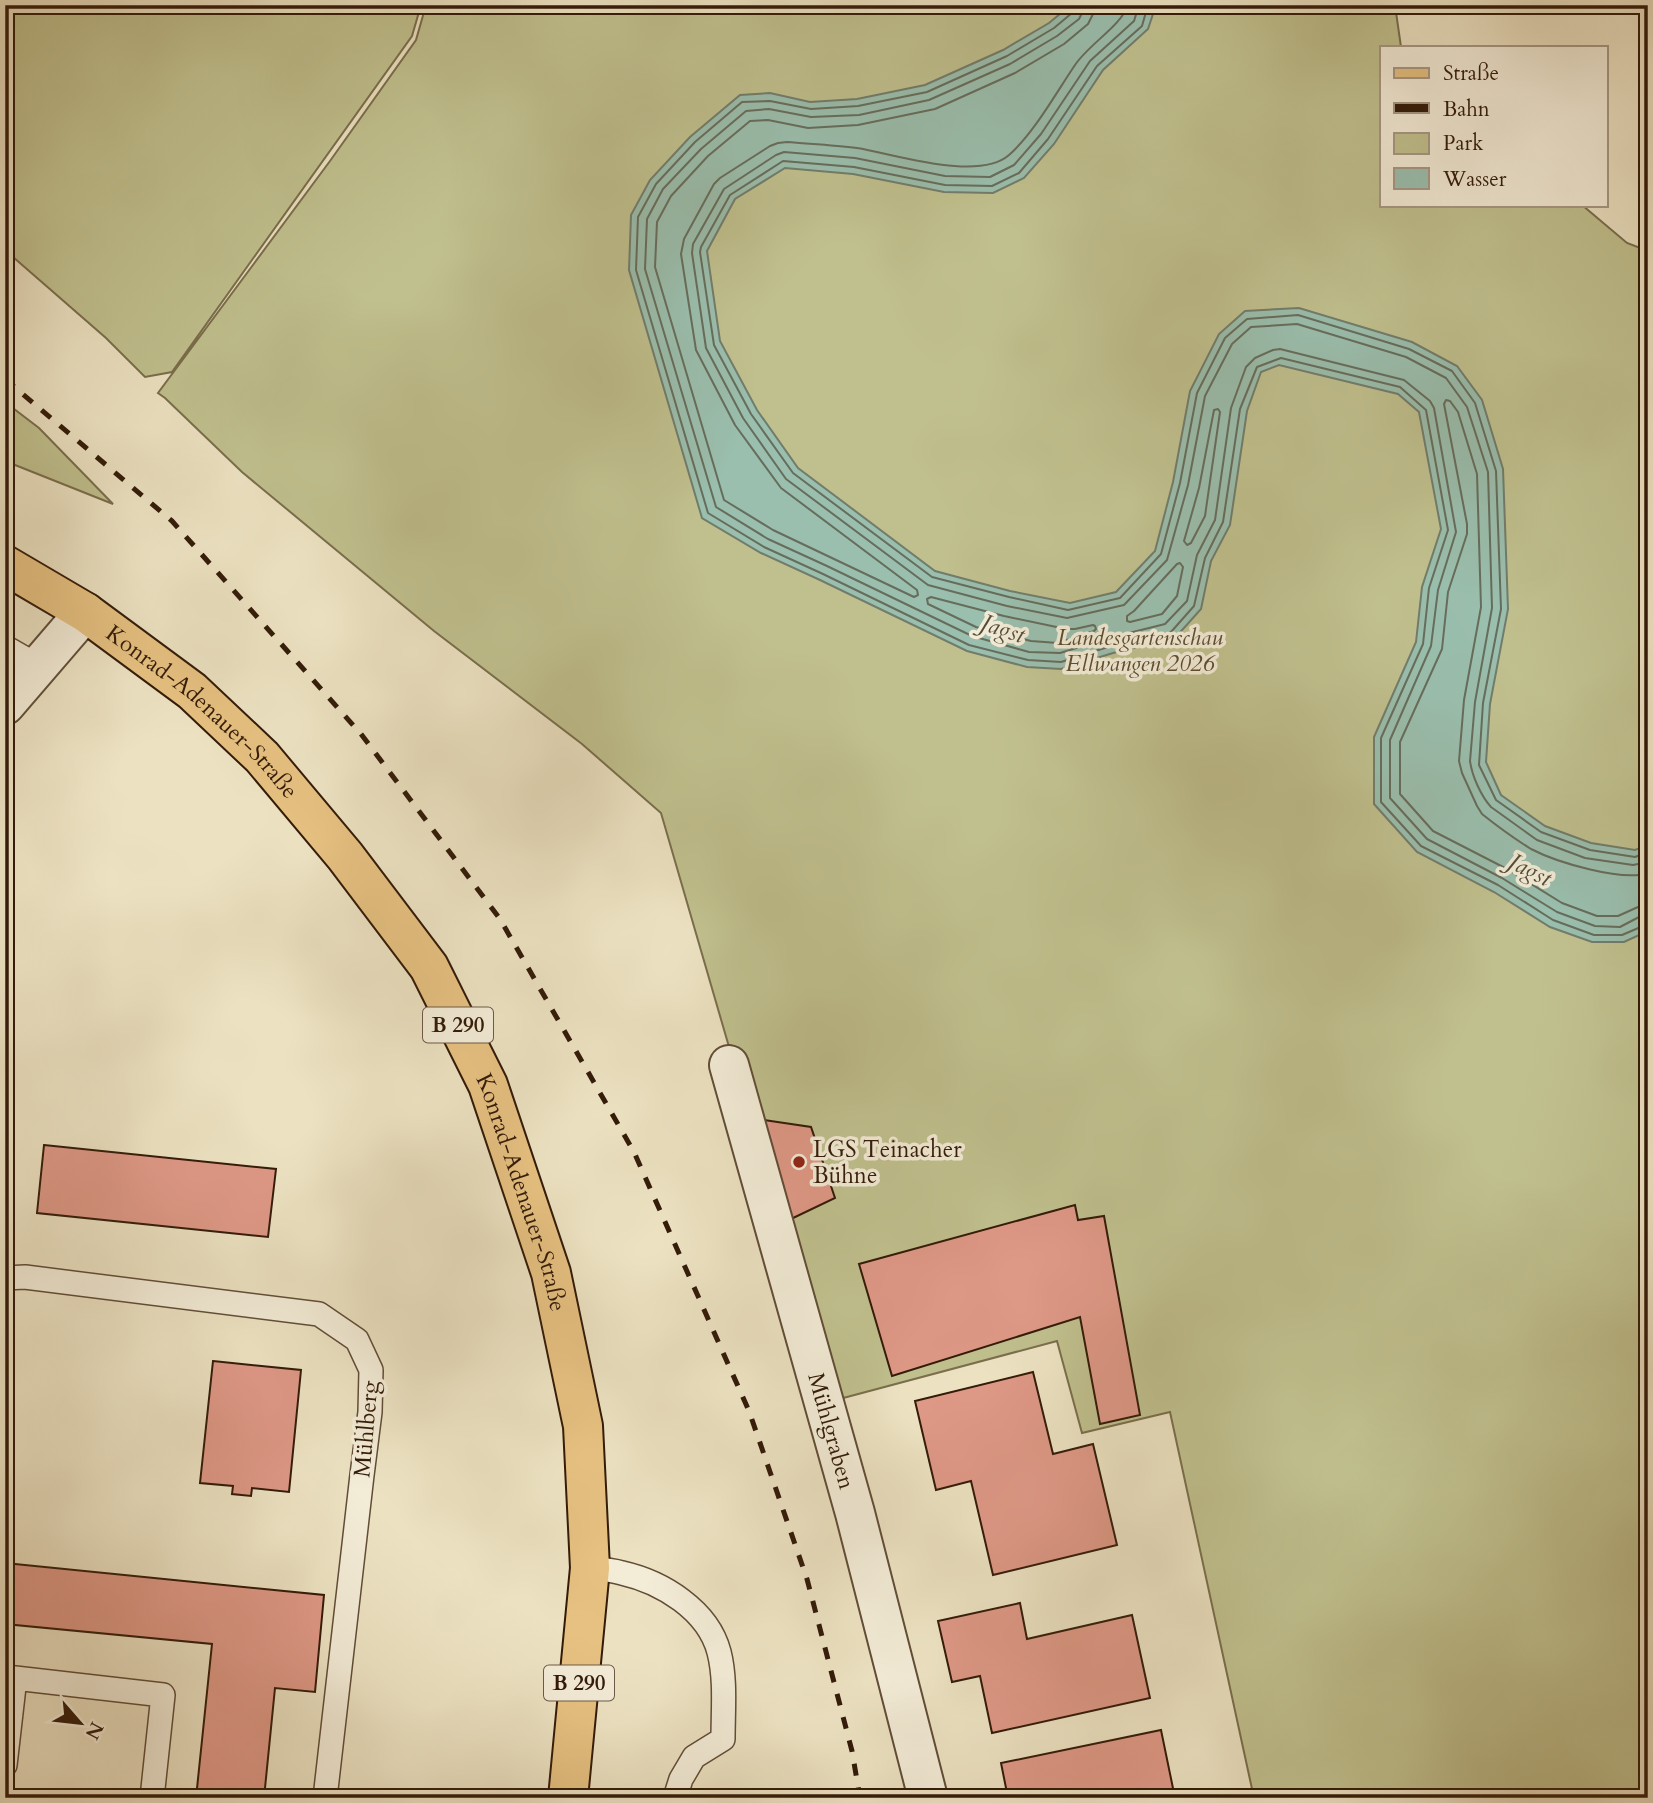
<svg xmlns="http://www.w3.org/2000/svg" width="1653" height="1803" viewBox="0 0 1653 1803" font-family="Cardo,serif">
<rect width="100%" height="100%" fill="#ece2c2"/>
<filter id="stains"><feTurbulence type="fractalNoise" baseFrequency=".00286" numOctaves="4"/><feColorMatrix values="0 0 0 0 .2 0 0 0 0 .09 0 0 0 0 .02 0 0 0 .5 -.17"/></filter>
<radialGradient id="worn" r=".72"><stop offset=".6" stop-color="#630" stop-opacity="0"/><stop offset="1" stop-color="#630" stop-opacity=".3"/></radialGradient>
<path fill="#c0c08e" stroke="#7a6e4c" stroke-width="2" d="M5 5H421L412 36 172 372 145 377 106 338 5 250Z
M426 5H1395L1401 47H1382V205H1582L1627 243 1648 251V1798H1254L1170 1412 1082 1433 1057 1341 832 1401 661 813 582 744 434 631 242 472 165 398 158 393 330 161 416 40Z
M5 402 39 428 113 504 5 461Z"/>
<path fill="#9abfae" stroke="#717d6c" stroke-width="2" d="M1071 5H1156L1148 29 1103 70 1054 144 1024 178 993 193 944 192 853 174 785 168 735 199 707 251 720 341 757 410 798 468 935 571 1010 591 1070 603 1116 592 1155 551 1173 482 1190 391 1219 334 1245 311 1299 308 1412 342 1457 366 1482 400 1503 469 1508 609 1490 704 1486 762 1501 795 1545 826 1591 843 1635 850 1648 845V931L1624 942H1592L1550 927 1494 892 1417 852 1374 804V737L1416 642 1422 587 1441 529 1419 412 1398 394 1279 365 1261 372 1247 411 1230 525 1211 561 1201 609 1175 638 1113 653 1061 669 1027 667 967 651 820 580 761 553 702 518 629 270 631 215 650 180 690 137 740 95 770 93 810 102 857 99 925 85 1003 50 1049 23Z"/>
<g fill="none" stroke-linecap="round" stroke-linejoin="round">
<path stroke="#666d5c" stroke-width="2" d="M1074 5 1072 13 1054 28 1007 56 927 92 858 106 811 109 770 101 742 102 695 142 656 184 638 217 636 270 708 513 764 547 823 574 969 645 1028 660 1061 662 1111 646 1171 632 1194 606 1205 558 1223 522 1240 409 1257 367 1281 358 1400 387 1426 410 1448 530 1429 588 1423 644 1381 738V802L1421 846 1498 885 1553 920 1594 935H1622L1643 926 1648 925
M1083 5 1082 13 1079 19 1057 36 1010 64 929 100 859 115 811 117 769 109 746 111 701 149 663 189 647 219 645 269 716 507 768 539 827 566 972 636 1029 652 1060 653 1109 638 1165 624 1187 601 1197 555 1215 520 1231 408 1246 367 1255 358 1273 350 1280 349 1404 380 1430 401 1434 408 1456 532 1438 590 1431 646 1390 740V798L1427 839 1502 878 1557 912 1595 926 1620 927 1639 917 1648 916
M1094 5 1093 14 1088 24 1064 44 1015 73 935 109 858 125 808 128 768 120 750 121 708 156 671 196 657 222 655 267 724 500 773 530 914 597 918 595 917 590 781 488 735 425 696 350 681 254 684 239 714 184 720 178 770 146 778 143 787 142C811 144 834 145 857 148 895 154 978 182 1009 155 1034 133 1056 93 1075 65 1089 44 1121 26 1128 5
M1139 5 1134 21 1090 61 1041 134 1014 165 990 177 945 176 855 158 784 152 776 155 724 189 693 244 692 253 706 348 743 418 786 479 928 585 1007 606 1067 618 1124 605 1167 560 1188 485 1205 396 1232 344 1251 327 1297 324 1406 357 1446 378 1467 407 1488 472 1492 608 1475 702 1470 761C1472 776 1481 796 1491 807L1537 840 1585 858 1633 865 1648 862
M1148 5 1142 26 1097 66 1048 139 1019 173 992 186 945 185 854 167 783 161 730 195 701 247 700 252 714 345 751 414 793 473 932 577 1009 597 1068 610 1120 598 1161 554 1180 483 1197 393 1225 338 1247 319 1298 315 1409 349 1452 371 1475 403 1496 471 1501 609 1483 703 1479 765 1496 800 1541 832 1590 850 1635 857 1648 852
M1214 410 1218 409 1220 412 1205 516 1191 543 1187 545 1184 541 1199 488Z
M1180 563 1183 567 1177 596 1162 614 1130 622 1127 621V616L1134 611 1177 564Z
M931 597 1004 616 1066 629H1075L1093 625 1095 626 1096 629 1094 631 1058 643 1031 641 976 627 928 604 927 599Z
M1648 873C1622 882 1556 862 1531 849 1515 839 1497 826 1482 814L1477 806 1462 773 1459 761 1464 700 1481 607 1477 474 1458 412 1450 401 1446 400 1444 404 1467 524V534L1448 592 1442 649 1400 742V794L1433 831 1507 869 1562 903 1597 916H1618L1638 907 1648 906"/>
</g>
<path fill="#de9886" stroke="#331b09" stroke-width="2" d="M764 1120 811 1127 835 1198 791 1219Z
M44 1145 276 1169 268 1237 37 1213Z
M1075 1205 1078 1220 1104 1216 1140 1415 1100 1424 1080 1317 892 1376 859 1264Z
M213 1361 301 1370 289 1492 252 1488 251 1496 232 1494 233 1486 200 1483Z
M1033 1372 1053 1454 1093 1444 1117 1545 993 1575 971 1481 936 1490 915 1401Z
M5 1563 324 1595 315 1692 275 1688 264 1798H196L212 1644 5 1624Z
M1020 1603 1027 1639 1132 1615 1150 1698 992 1733 980 1676 952 1682 938 1621Z
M1161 1730 1175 1798H1008L1001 1763Z"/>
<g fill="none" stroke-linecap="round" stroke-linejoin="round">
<g stroke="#614d37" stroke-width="26">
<path id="lane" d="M5 647 38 666
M5 1278 25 1277 319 1314 357 1340 371 1370 370 1412 362 1475 325 1798
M590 1568C601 1569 612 1570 622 1573 662 1582 708 1610 719 1652 726 1679 723 1710 723 1739L694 1757 681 1779 675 1798
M5 1677 15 1678 5 1765
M15 1678 163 1695 152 1798"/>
</g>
<g stroke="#614d37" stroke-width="42">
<g id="street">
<path d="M5 705 85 612"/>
<path id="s1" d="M729 1065 855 1513 928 1798"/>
</g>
</g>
<g stroke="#331b09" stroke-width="42">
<g id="primary">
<path id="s2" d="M5 565 85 612 192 691 262 757 345 856 429 967 488 1085 551 1273 583 1426 590 1568 568 1798"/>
</g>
</g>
<use href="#lane" stroke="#f3ecd7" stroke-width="23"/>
<use href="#street" stroke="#f3ecd7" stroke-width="38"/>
<use href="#primary" stroke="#e6c181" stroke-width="38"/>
<path stroke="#331b09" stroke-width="5" stroke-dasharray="12 12" stroke-linecap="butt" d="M5 379 172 521 361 734 500 919 634 1152 749 1411 807 1579 852 1751 860 1798"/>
</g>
<circle fill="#8f2418" stroke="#f3ecd7" stroke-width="2.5" cx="799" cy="1162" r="7"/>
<g text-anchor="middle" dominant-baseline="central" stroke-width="7" stroke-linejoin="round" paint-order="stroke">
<g fill="#f3ecd7" stroke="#6d5a47" stroke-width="2">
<rect x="423" y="1007.5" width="70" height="35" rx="5"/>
<rect x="544" y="1665.5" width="70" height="35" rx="5"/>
</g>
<g font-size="21" font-weight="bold" fill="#331b09">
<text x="458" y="1025">B 290</text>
<text x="579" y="1683">B 290</text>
</g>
<g font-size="23" font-style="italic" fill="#5d4d31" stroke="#f3ecd7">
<text x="1140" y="637">Landesgartenschau<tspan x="1140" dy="26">Ellwangen 2026</tspan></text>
</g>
<g font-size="23" fill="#331b09" stroke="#f3ecd7">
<text stroke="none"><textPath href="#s2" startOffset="247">Konrad-Adenauer-Straße</textPath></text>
<text stroke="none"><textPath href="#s2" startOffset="835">Konrad-Adenauer-Straße</textPath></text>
<text transform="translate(366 1429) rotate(-85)">Mühlberg</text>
<text stroke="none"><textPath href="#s1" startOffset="380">Mühlgraben</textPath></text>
</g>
<g font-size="23" fill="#331b09" stroke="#f3ecd7" text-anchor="start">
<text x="813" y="1149">LGS Teinacher<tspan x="813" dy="26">Bühne</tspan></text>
</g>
<g font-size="24" font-style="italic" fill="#524c3b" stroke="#f3ecd7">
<text transform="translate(1003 629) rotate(19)">Jagst</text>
<text transform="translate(1530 870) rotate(27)">Jagst</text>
</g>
</g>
<rect width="1653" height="1803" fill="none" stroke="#ece2c2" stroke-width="28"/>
<rect x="7" y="7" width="1639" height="1789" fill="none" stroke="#331b09" stroke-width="3.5"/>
<rect x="14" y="14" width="1625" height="1775" fill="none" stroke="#331b09" stroke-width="2"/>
<rect x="1380" y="46" width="228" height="161" fill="#f3ecd7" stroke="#a69885" stroke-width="2"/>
<rect x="1394" y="68" width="35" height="10" fill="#e6c181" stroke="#a69885" stroke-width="2"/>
<text x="1443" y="80" font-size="21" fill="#331b09">Straße</text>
<rect x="1394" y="103" width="35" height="10" fill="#331b09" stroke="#a69885" stroke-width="2"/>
<text x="1443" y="116" font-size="21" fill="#331b09">Bahn</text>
<rect x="1394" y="133" width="35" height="21" fill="#c0c08e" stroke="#a69885" stroke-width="2"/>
<text x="1443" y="150" font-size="21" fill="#331b09">Park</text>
<rect x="1394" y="168" width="35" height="21" fill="#9abfae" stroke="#a69885" stroke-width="2"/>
<text x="1443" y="186" font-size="21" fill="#331b09">Wasser</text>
<g transform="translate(80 1723) rotate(118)" stroke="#f3ecd7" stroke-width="5" paint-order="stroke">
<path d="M0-5L12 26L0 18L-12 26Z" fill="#331b09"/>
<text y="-10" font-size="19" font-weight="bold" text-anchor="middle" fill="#331b09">N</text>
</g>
<rect width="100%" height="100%" filter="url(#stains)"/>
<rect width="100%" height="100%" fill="url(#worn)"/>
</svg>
